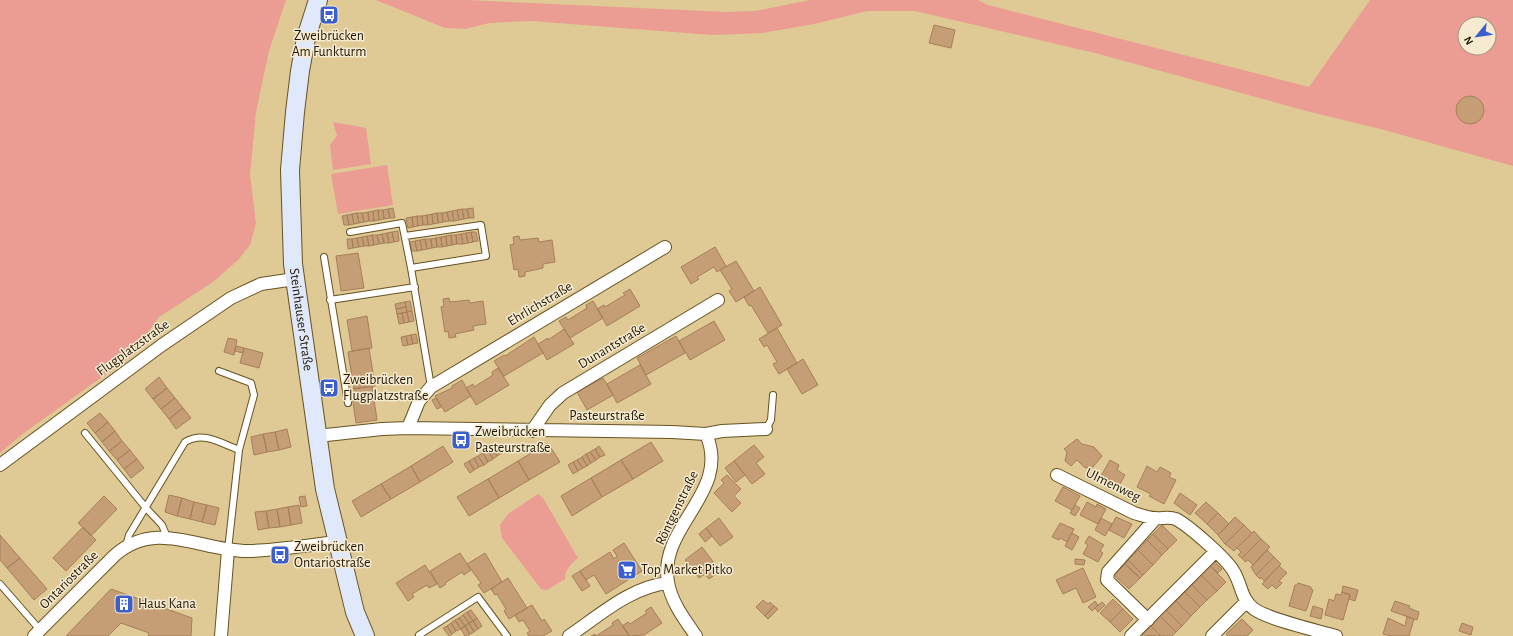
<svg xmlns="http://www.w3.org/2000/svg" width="1513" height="636" viewBox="0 0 1513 636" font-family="'Alegreya Sans',sans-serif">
<rect width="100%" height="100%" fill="#dfc995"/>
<path fill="#eb9c93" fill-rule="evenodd" d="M0 0H286L269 51 256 112 250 175 256 223 250 245 238 260 213 282 159 317 151 328 145 346 24 433 0 453Z
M376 0H466L726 12 756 11 810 0H978L988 5 1309 87 1370 0H1513V166L1377 128 1310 112 1099 54 915 11H867L814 24 762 33 712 35 532 21 489 23 466 29 445 28ZM1465 24H1489V48H1465Z
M333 122 366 128 371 164 333 170 330 145 337 136Z
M387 165 393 205 338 214 331 174Z
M538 494 543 498 578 558C571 564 565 569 565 579L547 590 541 589 502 538 500 525 508 514Z"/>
<path fill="#c59e75" stroke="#a68058" d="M934 25 955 30 951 48 929 43Z
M1456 110a14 14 0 1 1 28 0a14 14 0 1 1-28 0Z
M393 208 395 218H390L388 209Z
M473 208 474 218H469L467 209Z
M388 209 390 218 384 219 383 210Z
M462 209 464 219 459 220 457 210Z
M462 209H467L469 218 464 219Z
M378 210 379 220 374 221 373 211Z
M378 210H383L384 219 379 220Z
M457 210 459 220 454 221 452 211Z
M373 211 374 221H369L368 212Z
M452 211 454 221H449L447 212Z
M368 212 369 221 364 222 362 213Z
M447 212 449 221 443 222 442 213Z
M357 213 359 223 354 224 352 214Z
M357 213H362L364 222 359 223Z
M437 213 438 223 433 224 432 214Z
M437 213H442L443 222 438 223Z
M352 214 354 224 349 225 347 215Z
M432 214 433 224 428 225 427 215Z
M347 215 349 225H344L342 216Z
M427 215 428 225H423L422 216Z
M417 216 418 226 413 227 412 217Z
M417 216H422L423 225 418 226Z
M412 217 413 227 408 228 406 218Z
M398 231 399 241 394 242 392 232Z
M392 232 394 242 389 243 387 233Z
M471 232H476L478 241 473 242Z
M471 232 473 242 468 243 466 233Z
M387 233 389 243H384L382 234Z
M466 233 468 243 463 244 461 234Z
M382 234 384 243 379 244 377 235Z
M461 234 463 244H457L456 235Z
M372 235 374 245 369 246 367 236Z
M372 235H377L379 244 374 245Z
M451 235 452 245 447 246 446 236Z
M451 235H456L457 244 452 245Z
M367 236 369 246H364L362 237Z
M446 236 447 246 442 247 441 237Z
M519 236 520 240 538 238 539 242 552 240 555 262 543 264V268L525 272V276L519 277 518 269 514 270 510 245 514 244 513 237Z
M362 237 364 246 359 247 357 238Z
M441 237 442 247H437L436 238Z
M357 238 359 247 353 248 352 239Z
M436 238 437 247 432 248 431 239Z
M347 239H352L353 248 348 249Z
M425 239 427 249 422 250 420 240Z
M425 239H431L432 248 427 249Z
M420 240 422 250 417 251 415 241Z
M415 241 417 251H412L410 242Z
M715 247 726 266 717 272 714 267 697 277 699 279 691 284 681 267Z
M358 253 364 288 341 291 336 256Z
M736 261 754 291 736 302 729 291 732 289 720 270Z
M760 287 782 325 768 333 751 305 749 306 744 297Z
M630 289 640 306 607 326 597 309 604 305 605 307 625 295 623 293Z
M449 298 450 302 469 300 470 303 483 301 486 324 473 326 474 330 455 334 456 337 449 338 448 331 445 332 441 307 444 306 443 299Z
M410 301 412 311 407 312 405 302Z
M593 301 603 318 570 338 559 321 566 317 568 320 587 308 586 305Z
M405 302 406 307 396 309 395 304Z
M406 307 407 312 397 314 396 309Z
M412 311 414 321 409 322 407 312Z
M407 312 409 322 404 323 402 313Z
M402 313 404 323 399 324 397 314Z
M367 316 372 348 352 351 347 320Z
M714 321 725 340 690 360 679 341Z
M777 328 797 363 779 374 773 364 777 362 767 345 764 347 759 339Z
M564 329 574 344 547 360 538 344 548 338V340Z
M416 334 418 343 413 344 411 335Z
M411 335 413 344 408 345 406 336Z
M406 336 408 345 403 346 401 337Z
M676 336 685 353 646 375 637 358Z
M534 337 543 353 504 376 494 361 504 355 505 356Z
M228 338 237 340 234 355 224 352Z
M236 346 244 348 243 353 235 351Z
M244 348 263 353 259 368 240 363Z
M369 348 375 386 354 389 348 352Z
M803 359 818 385 802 394 787 369Z
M640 365 651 384 617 403 607 384Z
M498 368 509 385 476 405 466 388 473 384 474 387 493 375 492 372Z
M159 377 167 388 153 399 145 389Z
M603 378 613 395 587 410 577 392Z
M462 380 471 396 445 412 435 396 452 388V386Z
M372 386 377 420 356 423 351 389Z
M167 388 175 398 161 409 153 399Z
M175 398 183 408 169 419 161 409Z
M436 398 441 407 437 409 432 400Z
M183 408 191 418 176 429 169 419Z
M100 413 108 422 95 433 87 423Z
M108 422 115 431 102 442 95 433Z
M287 429 291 447 279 450 275 432Z
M115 431 122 441 109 451 102 442Z
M275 432 279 450 267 452 263 434Z
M263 434 267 452 254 455 251 437Z
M1077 439 1082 444 1094 447 1102 456 1093 467 1085 468 1077 460 1071 466 1065 461 1067 452 1064 449Z
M122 441 130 450 117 460 109 451Z
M651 442 663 461 633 479 621 460Z
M548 443 560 462 529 480 518 461Z
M497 444 502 453 497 456 492 447Z
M754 445 764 457 756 463 765 474 752 484 734 461Z
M443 446 453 462 420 482 411 466Z
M599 446 605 455 600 457 595 449Z
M492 447 497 456 493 459 488 450Z
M595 449 600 457 596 460 590 452Z
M130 450 137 459 124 469 117 460Z
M488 450 493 459 488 462 483 453Z
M590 452 596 460 591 463 586 454Z
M483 453 488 462 484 465 478 456Z
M586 454 591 463 587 466 582 457Z
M478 456 484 465 479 467 474 458Z
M582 457 587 466 583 468 577 460Z
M474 458 479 467 474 470 469 461Z
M137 459 144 468 131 478 124 469Z
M577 460 583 468 578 471 573 462Z
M621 460 633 479 602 497 591 478Z
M1110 460 1119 465 1117 470 1125 475 1117 489 1104 483 1105 481 1100 478Z
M469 461 474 470 470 473 464 464Z
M518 461 529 480 499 498 488 479Z
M734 461 745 475 736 482 725 468Z
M573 462 578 471 573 474 568 465Z
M411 466 420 482 391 499 381 484Z
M1147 466 1157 472 1160 467 1171 473 1169 477 1176 480 1164 504 1149 496 1151 494 1137 487Z
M727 475 741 489 734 496 741 503 732 512 714 493 724 483 721 480Z
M591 478 602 497 572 516 561 496Z
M488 479 499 498 469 516 457 497Z
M381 484 391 499 361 517 352 501Z
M1063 487 1080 496 1072 510 1055 501Z
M1180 493 1197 505 1190 515 1174 503Z
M169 495 182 498 177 516 165 512Z
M104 496 117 509 91 536 78 523Z
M305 496 307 506 301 507 299 497Z
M182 498 194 502 190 519 177 516Z
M194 502 207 505 202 522 190 519Z
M1087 502 1096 507 1097 504 1106 509 1098 524 1080 515Z
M1206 502 1218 513 1207 524 1195 513Z
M207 505 219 508 215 525 202 522Z
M299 505 302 523 291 525 288 507Z
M1075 505 1080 508 1075 516 1070 513Z
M288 507 291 525 280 527 277 509Z
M277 509 280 527 269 528 266 511Z
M266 511 269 528 258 530 255 512Z
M1218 513 1229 524 1218 535 1207 524Z
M1116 517 1132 524 1124 538 1109 530Z
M1235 517 1244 525 1225 544 1218 535Z
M719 518 733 537 720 546 706 528Z
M1101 518 1112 524 1105 536 1095 530Z
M1060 523 1074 529 1067 542 1060 538 1059 540 1052 537Z
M1162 525 1177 540 1168 549 1153 534Z
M1244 525 1252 533 1234 551 1225 544Z
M83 527 96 540 66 571 53 558Z
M706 528 712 536 705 542 699 534Z
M1254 531 1261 539 1242 558 1238 555 1241 552 1237 548Z
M1072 533 1079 537 1072 550 1065 546Z
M1153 534 1168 549 1162 555 1147 540Z
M0 535 20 558 7 568 0 560Z
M1089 536 1104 545 1100 551 1103 553 1098 562 1083 554 1088 545 1085 543Z
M1261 539 1270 547 1253 565 1248 560 1245 562 1242 558Z
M1147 540 1162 555 1153 565 1138 550Z
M624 543 642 571 606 594 594 575 586 580 580 571 610 552 614 559 617 556 613 550Z
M702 547 720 571 709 579 705 574 699 578 685 560Z
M1138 550 1153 565 1143 575 1128 560Z
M1267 550 1274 557 1256 575 1251 567Z
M460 553 471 570 464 575 462 572 445 583 446 584 440 588 430 571Z
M485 553 502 582 484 593 478 585 481 583 467 564Z
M1274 557 1281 564 1264 581 1261 577 1260 579 1256 575Z
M20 558 47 589 34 600 7 568Z
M1075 559 1085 560 1084 565 1075 564Z
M1128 560 1143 575 1140 578 1125 564Z
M1215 562 1222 569 1218 573 1210 566Z
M1125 564 1140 578 1129 589 1114 575Z
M425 565 437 584 429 588 427 585 412 594 414 597 408 601 396 583Z
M1210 566 1226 582 1217 591 1201 575Z
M1279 566 1287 573 1279 581 1282 583 1276 589 1272 585 1268 589 1262 584Z
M1083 568 1096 597 1083 603 1076 588 1063 594 1056 580Z
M580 571 590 586 582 591 572 576Z
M1201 575 1217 591 1207 600 1192 585Z
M508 578 527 608 509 619 504 611 506 609 497 594 495 595 491 589Z
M1298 583 1311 587V589L1313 590 1306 611 1289 606 1295 585H1297Z
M1192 585 1207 600 1200 607 1185 592Z
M1343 586 1358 590 1355 601 1349 599 1350 595 1342 592Z
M111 589 192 618 191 636H148L149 633 121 623 108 636H66Z
M1185 592 1200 607 1191 616 1176 601Z
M1342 592 1350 595 1343 620 1325 615 1329 599 1334 601 1336 594 1341 595Z
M1113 599 1123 609 1110 622 1100 613Z
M763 600 768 604 770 602 774 606 765 616 756 607Z
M1095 601 1098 605 1092 611 1088 607Z
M1176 601 1191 616 1182 626 1166 610Z
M1395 601 1410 606 1409 608 1419 612 1417 620 1391 611Z
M1102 602 1105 605 1098 612 1095 608Z
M532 605 542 621 544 619 552 631 543 636H529L527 633 530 631 523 620 519 622 515 615Z
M774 606 778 609 768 619 765 616Z
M1313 606 1323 609 1321 619 1310 616Z
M651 607 662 623 644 635 629 636 622 626 628 622 630 624 647 613 645 611Z
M1123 609 1133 619 1120 632 1110 622Z
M471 610 477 618 473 621 467 612Z
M1166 610 1182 626 1176 632 1160 616Z
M467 612 473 621 469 623 463 615Z
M463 615 469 623 465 626 459 618Z
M1160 616 1176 632 1172 636H1161L1151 626Z
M1407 616 1414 619 1409 636H1391L1383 634 1388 618 1405 626Z
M459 618 465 626 461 629 455 620Z
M477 618 482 626 478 629 473 621Z
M618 619 629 635 627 636H591L595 634 596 636 613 625 612 623Z
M1242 619 1253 630 1247 636H1228L1226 634Z
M455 620 461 629 456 631 451 623Z
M473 621 478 629 474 632 469 623Z
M451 623 456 631 452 634 447 626Z
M469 623 474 632 470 634 465 626Z
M1462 623 1473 627 1471 635 1459 631Z
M447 626 452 634 449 636 443 628Z
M465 626 470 634 468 636H465L461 629Z
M1151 626 1161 636 1142 635Z"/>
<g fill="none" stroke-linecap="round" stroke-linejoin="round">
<g stroke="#675321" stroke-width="8">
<path id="service" d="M350 232 402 223 411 268
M405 236 481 225 486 256 411 268 431 387
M324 257 348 403
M330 300 415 287
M219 371 251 383 254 395 239 450 228 550
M766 429 771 420 773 395
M85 433 146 508 162 525 167 537
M126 546 129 535 185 442C204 431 220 443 239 450
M0 584 40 630
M419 635 478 597 507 636"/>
</g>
<g stroke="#675321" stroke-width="14">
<path id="minor" d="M408 428 419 401 431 387 665 247
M532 431 550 405 563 393 718 300
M317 436 382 429 408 428 672 432 706 434 722 431 766 429
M0 465 162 345 231 298 261 284 295 279
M1057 475 1134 513C1141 515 1148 518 1155 518 1162 519 1168 516 1176 519 1189 526 1227 559 1234 572 1242 586 1241 599 1254 609 1270 620 1315 630 1336 636
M1148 620 1107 580 1108 572 1156 518
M34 636 115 555C158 518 201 552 250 551 279 550 309 545 338 542
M221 636 228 550
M569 636C599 616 630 587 668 583
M696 636C685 620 671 602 668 582 658 526 732 492 706 434
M1131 636 1216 551
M1212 636 1246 602"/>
</g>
<g stroke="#675321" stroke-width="20">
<g id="secondary">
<path id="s1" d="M318 0 306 38 300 71 295 112 290 170 293 264 325 489 355 612 365 636"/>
</g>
</g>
<use href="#service" stroke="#fff" stroke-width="6"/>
<use href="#minor" stroke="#fff" stroke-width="12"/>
<use href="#secondary" stroke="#e0e8fb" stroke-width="18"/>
</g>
<defs>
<g id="bus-square" transform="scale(1)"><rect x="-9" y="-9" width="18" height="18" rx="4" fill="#3c5fd0" stroke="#f6ebd1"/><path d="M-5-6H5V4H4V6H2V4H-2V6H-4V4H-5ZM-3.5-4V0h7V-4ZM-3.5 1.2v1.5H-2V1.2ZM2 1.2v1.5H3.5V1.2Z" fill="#fff"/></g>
<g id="supermarket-square" transform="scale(1)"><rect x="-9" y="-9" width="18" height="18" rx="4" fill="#3c5fd0" stroke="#f6ebd1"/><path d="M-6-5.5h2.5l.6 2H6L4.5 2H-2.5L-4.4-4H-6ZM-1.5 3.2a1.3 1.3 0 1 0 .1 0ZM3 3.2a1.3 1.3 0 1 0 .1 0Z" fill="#fff"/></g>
<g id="building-square" transform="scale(1)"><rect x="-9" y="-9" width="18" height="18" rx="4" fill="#3c5fd0" stroke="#f6ebd1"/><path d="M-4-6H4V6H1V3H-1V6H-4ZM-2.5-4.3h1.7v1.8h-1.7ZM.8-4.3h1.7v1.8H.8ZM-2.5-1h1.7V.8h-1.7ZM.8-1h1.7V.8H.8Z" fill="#fff"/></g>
</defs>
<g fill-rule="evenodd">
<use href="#bus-square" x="329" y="15"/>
<use href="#bus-square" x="329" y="388"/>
<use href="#bus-square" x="461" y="440"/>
<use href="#bus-square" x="280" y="555"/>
<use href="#supermarket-square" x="627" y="570"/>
<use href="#building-square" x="124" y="604"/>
</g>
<g text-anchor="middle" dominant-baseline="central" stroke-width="3" stroke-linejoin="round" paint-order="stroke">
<g font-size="14" fill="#211804" stroke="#f6ebd1" text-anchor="start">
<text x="329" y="36" text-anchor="middle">Zweibrücken<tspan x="329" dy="16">Am Funkturm</tspan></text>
<text x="343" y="380">Zweibrücken<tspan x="343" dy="16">Flugplatzstraße</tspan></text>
<text x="475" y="432">Zweibrücken<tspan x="475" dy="16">Pasteurstraße</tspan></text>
<text x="294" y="547">Zweibrücken<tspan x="294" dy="16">Ontariostraße</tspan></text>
<text x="641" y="570">Top Market Pitko</text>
<text x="138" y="604">Haus Kana</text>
</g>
<g font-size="14" fill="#211804" stroke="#f6ebd1">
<text transform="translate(540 304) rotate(-31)">Ehrlichstraße</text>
<text stroke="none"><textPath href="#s1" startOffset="323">Steinhauser Straße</textPath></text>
<text transform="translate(612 346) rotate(-31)">Dunantstraße</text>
<text transform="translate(133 348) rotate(-36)">Flugplatzstraße</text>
<text x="607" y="416">Pasteurstraße</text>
<text transform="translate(1113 485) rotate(26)">Ulmenweg</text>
<text transform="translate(677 508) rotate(-64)">Röntgenstraße</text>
<text transform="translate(69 580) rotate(-45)">Ontariostraße</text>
</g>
</g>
<g transform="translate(1477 36) rotate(241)"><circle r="19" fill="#f6ebd1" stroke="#a1977f"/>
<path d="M0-3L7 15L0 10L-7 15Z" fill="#3c5fd0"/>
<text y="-6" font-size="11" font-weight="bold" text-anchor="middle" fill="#211804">N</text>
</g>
</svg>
